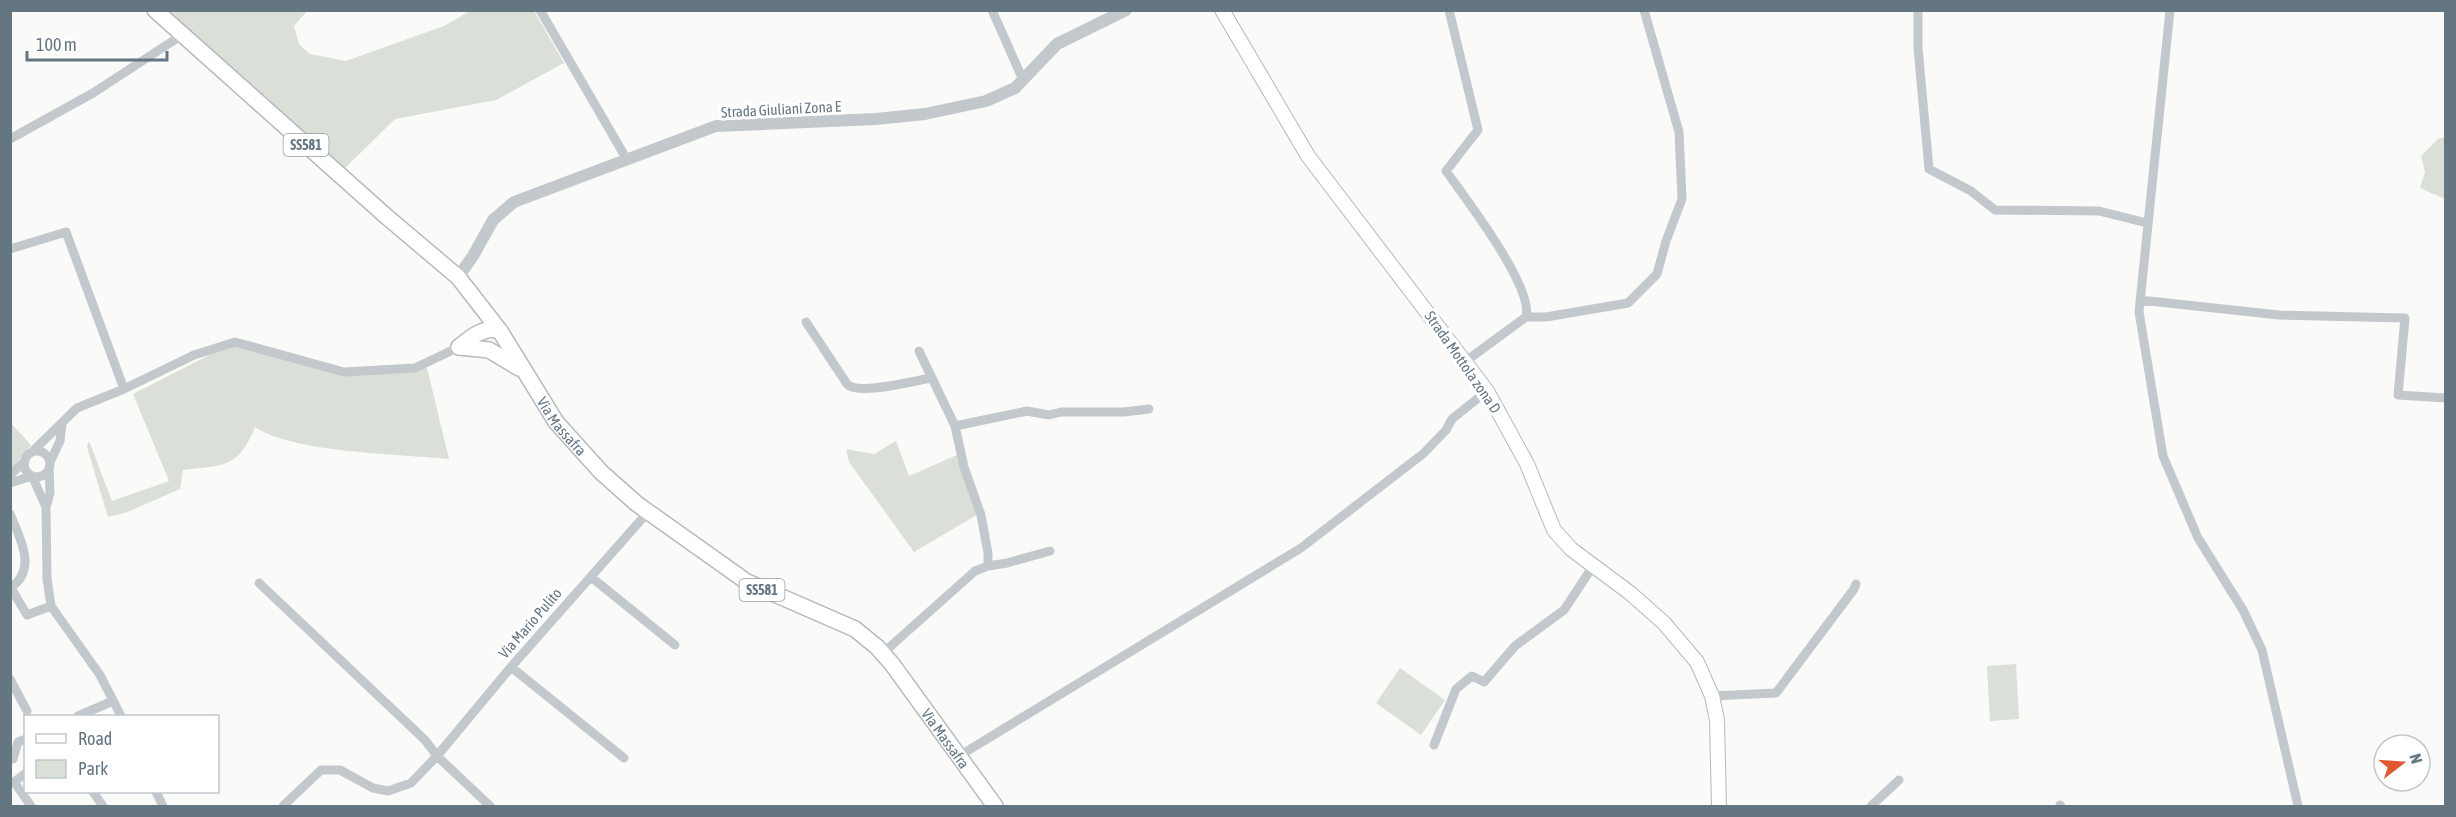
<svg xmlns="http://www.w3.org/2000/svg" width="2456" height="817" viewBox="0 0 2456 817" font-family="'Asap Condensed',sans-serif">
<rect width="100%" height="100%" fill="#fafaf8"/>
<path fill="#dadfd7" d="M165 11H307L294 26 299 44 310 54 346 61 444 26 470 11H534L564 63 496 100 395 119 344 169Z
M2445 137H2446L2445 199 2420 188 2425 172 2421 156 2438 139Z
M257 346 359 373 427 368 449 459C400 454 294 453 255 427 238 469 224 465 183 470L180 489 125 513 108 517 87 447 89 441 112 501 169 481 133 394 225 347Z
M10 422 31 445 11 469H10Z
M896 441 909 476 959 454 980 513 914 552 849 462 846 449 874 454Z
M2016 664 2019 719 1990 721 1987 666Z
M1400 668 1445 700 1421 735 1376 703Z"/>
<g fill="none" stroke-linecap="round" stroke-linejoin="round">
<g stroke="#b3babf" stroke-width="16">
<path id="secondary" d="M1222 10 1308 156 1487 391 1527 464 1554 530 1571 549 1630 593 1664 623 1697 662 1712 696 1717 720 1719 806"/>
</g>
<g stroke="#b5babe" stroke-width="18">
<g id="primary">
<path id="s1" d="M155 10 387 217 458 277 500 331 556 422 601 472 637 504 747 582 855 629 877 647 892 664 995 806"/>
<path d="M459 347 489 350 519 368"/>
<path d="M459 347C470 338 485 325 500 331"/>
</g>
</g>
<path stroke="#c3c8cc" stroke-width="9" d="M540 10 626 158
M992 10 1023 80
M1449 10 1478 130 1446 171C1465 198 1534 287 1526 317
M1918 10V48L1929 169 1971 191 1995 210 2099 211 2147 223
M2170 10 2139 312 2163 456 2198 538 2243 610 2262 650 2298 806
M10 139 93 93 182 35
M10 249 66 232 124 389
M2140 300 2279 315 2405 318 2398 395 2446 398
M806 322 847 384C858 396 913 381 931 378
M919 351 955 426 964 467 981 515 988 553V566
M1466 361 1526 317H1546L1628 303 1657 274 1666 241 1682 199 1679 132 1644 10
M955 426 1027 411 1049 415 1061 412H1124L1149 409
M33 451 77 408 124 389 194 355 235 342 344 372 415 368 459 347
M24 464a13 13 0 1 1 26 0a13 13 0 1 1-26 0Z
M50 462 60 441 62 424
M49 468 50 493 46 507 47 579 51 606 100 675 121 716
M10 475 25 461
M10 483 32 476 46 507
M10 514C20 538 38 570 10 588
M591 577 675 645
M259 583 425 740 437 756 490 806
M11 588 27 615 51 606
M883 653 975 571 988 566 1007 563 1050 551
M511 667 624 758
M10 679 27 711
M1712 696 1776 693 1854 589 1856 584
M78 716 113 701
M1434 745 1456 689 1472 676 1484 682 1515 646 1564 610 1593 566
M959 756 1301 548 1424 453 1446 430 1452 419 1487 391
M13 759 18 742 26 739
M26 773 14 782 31 806
M93 792 103 806
M156 792 163 806
M2060 805 2061 806
M283 806 321 770H340L373 788 388 791 411 783 437 756 511 667 648 512
M1871 806 1899 780"/>
<path stroke="#c3c8cc" stroke-width="12" d="M458 277 473 256 493 220 514 202 716 126 876 119 925 114 986 101 1015 88 1057 44 1126 10"/>
<use href="#secondary" stroke="#fff" stroke-width="14"/>
<use href="#primary" stroke="#fff" stroke-width="15"/>
</g>
<g text-anchor="middle" dominant-baseline="central" stroke-width="6" stroke-linejoin="round" paint-order="stroke">
<g fill="#fff" stroke="#939fa8" stroke-width="1.5">
<rect x="283.5" y="134" width="45" height="22" rx="4.5"/>
<rect x="739.5" y="579" width="45" height="22" rx="4.5"/>
</g>
<g font-size="14" font-weight="bold" fill="#657683">
<text x="306" y="145">SS581</text>
<text x="762" y="590">SS581</text>
</g>
<g font-size="15" fill="#657683" stroke="#fff">
<text transform="translate(781 109) rotate(-3)">Strada Giuliani Zona E</text>
<text transform="translate(1463 362) rotate(55)">Strada Mottola zona D</text>
<text stroke="none"><textPath href="#s1" startOffset="586">Via Massafra</textPath></text>
<text transform="translate(530 623) rotate(-49)">Via Mario Pulito</text>
<text stroke="none"><textPath href="#s1" startOffset="1090">Via Massafra</textPath></text>
</g>
</g>
<rect width="2456" height="817" fill="none" stroke="#657683" stroke-width="24"/>
<rect x="24" y="715" width="195" height="78" fill="#ffffff" stroke="#c1c8cd" stroke-width="1.5"/>
<rect x="36" y="734" width="30" height="9" fill="#ffffff" stroke="#c1c8cd" stroke-width="1.5"/>
<text x="78" y="745" font-size="18" fill="#657683">Road</text>
<rect x="36" y="760" width="30" height="18" fill="#dadfd7" stroke="#c1c8cd" stroke-width="1.5"/>
<text x="78" y="775" font-size="18" fill="#657683">Park</text>
<g transform="translate(2402 763) rotate(73)"><circle r="28" fill="#ffffff" stroke="#c1c8cd" stroke-width="1.5"/>
<path d="M0-4.5L10 22L0 15L-10 22Z" fill="#e4572e"/>
<text y="-9" font-size="16" font-weight="bold" text-anchor="middle" fill="#657683">N</text>
</g>
<path d="M27 51v9h140v-9" fill="none" stroke="#657683" stroke-width="3"/>
<text x="36" y="51" font-size="18" fill="#657683" stroke="#ffffff" stroke-width="4.5" paint-order="stroke">100 m</text>
</svg>
